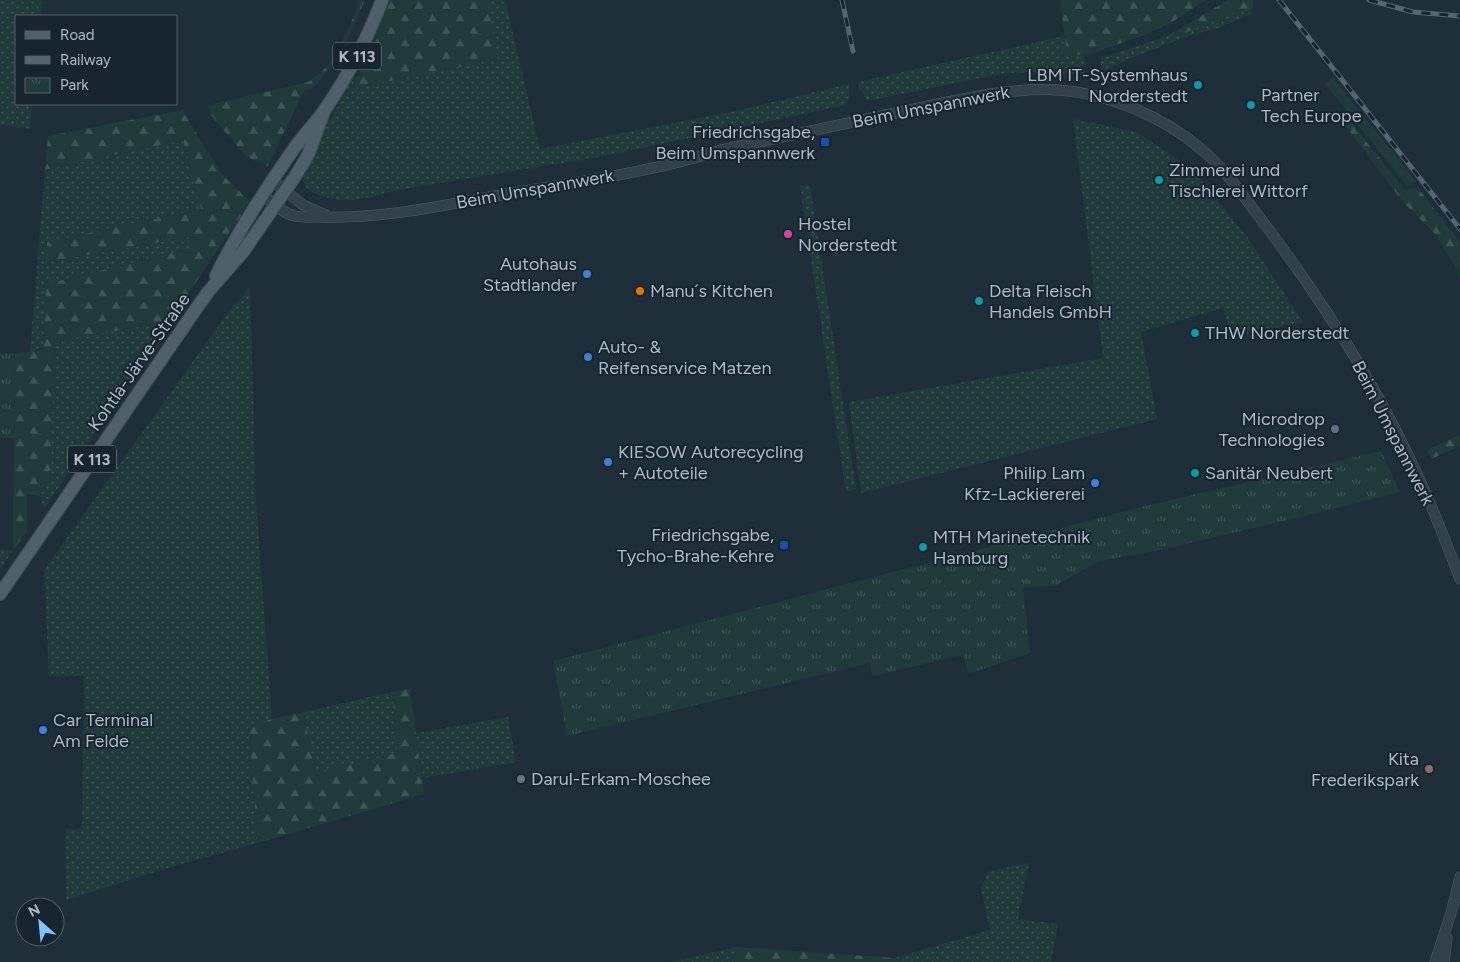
<svg xmlns="http://www.w3.org/2000/svg" width="1460" height="962" viewBox="0 0 1460 962" font-family="Figtree,sans-serif">
<defs>
<pattern id="grass-dots" width="8" height="8" patternUnits="userSpaceOnUse" patternTransform="scale(1.25)"><rect width="8" height="8" fill="#203b3a"/><path d="M2 2h.1M6 6h.1" fill="none" stroke="#3e5555" stroke-width="1.8" stroke-linecap="round"/></pattern>
<pattern id="forest-firs" width="22" height="20" patternUnits="userSpaceOnUse" patternTransform="scale(1.25)"><rect width="22" height="20" fill="#203b3a"/><path d="M5 1l3.5 6h-7zM16 11l3.5 6h-7z" fill="#3e5555"/></pattern>
<pattern id="park-tufts" width="24" height="20" patternUnits="userSpaceOnUse" patternTransform="scale(1.25)"><rect width="24" height="20" fill="#203b3a"/><path d="M3 7l-1-3M5 7V3M7 7l1-3M15 17l-1-3M17 17v-4M19 17l1-3" fill="none" stroke="#3e5555"/></pattern>
</defs>
<rect width="100%" height="100%" fill="#1e2f3a"/>
<path fill="url(#grass-dots)" d="M0 0H42L41 16H16V104H32L30 129 0 125Z
M487 0H505L540 149 735 111 849 84C850 91 850 100 845 105L605 156 398 190C367 199 333 208 305 187L303 178 299 175 301 168 337 108 351 79 498 59Z
M1242 9 1252 13 1251 15 1242 17V18L1218 28 1191 35 1128 59 1100 74 1101 58 1164 37 1176 31 1180 35Z
M1064 36 1066 47 1060 56 1090 54 1083 56 1086 63 1084 75 1038 72 1005 73 867 101 865 99 863 91H859L858 82Z
M1073 119 1137 132 1193 170 1247 237 1303 322 1232 337 1223 308 1141 332 1157 419 861 493 849 402 1103 358Z
M183 140 201 209 48 242 47 262 189 237V249L46 284 43 351 30 352 45 170Z
M810 185 856 489 846 492 800 186Z
M250 287 256 501 272 719 248 727 258 843 161 870 66 900 65 829H82L84 676 49 677 44 570 229 311Z
M169 322 44 509 40 496 50 474 55 340Z
M0 550H13L0 570Z
M392 692 398 753 315 773 304 712Z
M508 717 516 762 423 778 416 733Z
M1029 863 1018 919 1058 924 1051 962H893L894 958 990 930 981 888 989 871Z
M737 947 734 962H671Z"/>
<path fill="url(#forest-firs)" d="M360 0H365L354 26 338 57 317 84 304 91 268 166 246 157 211 115 208 105 308 82C336 67 348 28 360 0Z
M386 0H487L498 59 356 88 351 79 360 75 358 66Z
M1060 0H1206L1169 24 1144 35 1090 54 1059 56 1066 47Z
M1228 0H1253L1252 13 1241 10 1180 35 1176 31Z
M182 110 222 174 250 202 169 322 55 341 50 474 40 496 27 494V532L13 550 14 438 16 353 43 351 46 284 189 249 188 237 47 262V242L201 209 183 140 45 170 48 136Z
M1335 112 1345 115 1405 190 1418 188 1460 242V279L1456 268 1436 235 1403 202Z
M1460 435V446L1431 459 1427 450Z
M410 688 424 794 258 843 248 726 272 719 304 712 315 773 398 753 392 692Z
M737 947 894 958 893 962H734Z"/>
<path fill="url(#park-tufts)" d="M0 353H16L14 438H0Z
M1381 451 1400 492 1301 517 1151 552 1099 561 1055 586 1023 587 1030 653 968 674 963 655 872 676 870 663 567 736 553 661 1141 507Z"/>
<path fill="#203b3a" d="M1333 78 1416 181 1408 187 1325 84Z"/>
<g fill="none" stroke-linecap="round" stroke-linejoin="round">
<g stroke="#505e68" stroke-width="11">
<path id="tertiary" d="M273 181 303 205 326 215
M263 195C272 202 283 214 295 216 303 218 313 217 321 217 383 219 445 205 506 194 576 182 654 172 721 150 784 137 847 123 909 110 959 100 1008 87 1059 90 1110 94 1162 116 1201 149 1227 170 1249 204 1269 230 1328 309 1382 395 1422 485 1436 516 1448 547 1460 579
M1435 962 1451 913 1460 877
M1444 962 1447 938"/>
</g>
<g stroke="#3f4c57" stroke-width="14">
<path id="primary" d="M216 276C237 232 265 190 293 150 303 135 316 123 326 108 349 74 368 38 382 0
M0 594 196 309 208 292 243 252 296 175 308 155 325 109"/>
</g>
<use href="#tertiary" stroke="#32414b" stroke-width="10"/>
<use href="#primary" stroke="#50606b" stroke-width="12"/>
<g stroke="#536672" stroke-width="5">
<path id="rail" d="M842 0 853 51
M1279 0 1460 229
M1369 0 1413 12 1460 16"/>
</g>
<use href="#rail" stroke="#18252f" stroke-width="3" stroke-dasharray="9" stroke-linecap="butt"/>
</g>
<g fill="#0f9aa8" stroke="#18252f" stroke-width="2">
<circle cx="1198" cy="85" r="5"/>
<circle cx="1251" cy="105" r="5"/>
<circle cx="1159" cy="180" r="5"/>
<circle cx="979" cy="301" r="5"/>
<circle cx="1195" cy="333" r="5"/>
<circle cx="1195" cy="473" r="5"/>
<circle cx="923" cy="547" r="5"/>
</g>
<g fill="#1a4fb4" stroke="#18252f" stroke-width="2">
<rect x="820" y="137" width="10" height="10" rx="2.5"/>
<rect x="779" y="540" width="10" height="10" rx="2.5"/>
</g>
<circle fill="#d1479c" stroke="#18252f" stroke-width="2" cx="788" cy="234" r="5"/>
<g fill="#3f7fe0" stroke="#18252f" stroke-width="2">
<circle cx="587" cy="274" r="5"/>
<circle cx="588" cy="357" r="5"/>
<circle cx="608" cy="462" r="5"/>
<circle cx="1095" cy="483" r="5"/>
<circle cx="43" cy="730" r="5"/>
</g>
<circle fill="#e8710a" stroke="#18252f" stroke-width="2" cx="640" cy="291" r="5"/>
<circle fill="#5c6f8a" stroke="#18252f" stroke-width="2" cx="1335" cy="429" r="5"/>
<circle fill="#8d6e63" stroke="#18252f" stroke-width="2" cx="1429" cy="769" r="5"/>
<circle fill="#6b7280" stroke="#18252f" stroke-width="2" cx="521" cy="779" r="5"/>
<g text-anchor="middle" dominant-baseline="central" stroke-width="4" stroke-linejoin="round" paint-order="stroke">
<g fill="#18252f" stroke="#808f99" stroke-width="1">
<rect x="333" y="42.5" width="48" height="27" rx="4"/>
<rect x="68" y="445.5" width="48" height="27" rx="4"/>
</g>
<g font-size="16" font-weight="bold" fill="#acbcc7">
<text x="357" y="56">K 113</text>
<text x="92" y="459">K 113</text>
</g>
<g font-size="18" fill="#acbcc7" stroke="#18252f" text-anchor="start">
<text x="1188" y="75" text-anchor="end">LBM IT-Systemhaus<tspan x="1188" dy="21">Norderstedt</tspan></text>
<text x="1261" y="95">Partner<tspan x="1261" dy="21">Tech Europe</tspan></text>
<text x="815" y="132" text-anchor="end">Friedrichsgabe,<tspan x="815" dy="21">Beim Umspannwerk</tspan></text>
<text x="1169" y="170">Zimmerei und<tspan x="1169" dy="21">Tischlerei Wittorf</tspan></text>
<text x="798" y="224">Hostel<tspan x="798" dy="21">Norderstedt</tspan></text>
<text x="577" y="264" text-anchor="end">Autohaus<tspan x="577" dy="21">Stadtlander</tspan></text>
<text x="650" y="291">Manu´s Kitchen</text>
<text x="989" y="291">Delta Fleisch<tspan x="989" dy="21">Handels GmbH</tspan></text>
<text x="1205" y="333">THW Norderstedt</text>
<text x="598" y="347">Auto- &amp;<tspan x="598" dy="21">Reifenservice Matzen</tspan></text>
<text x="1325" y="419" text-anchor="end">Microdrop<tspan x="1325" dy="21">Technologies</tspan></text>
<text x="618" y="452">KIESOW Autorecycling<tspan x="618" dy="21">+ Autoteile</tspan></text>
<text x="1085" y="473" text-anchor="end">Philip Lam<tspan x="1085" dy="21">Kfz-Lackiererei</tspan></text>
<text x="1205" y="473">Sanitär Neubert</text>
<text x="774" y="535" text-anchor="end">Friedrichsgabe,<tspan x="774" dy="21">Tycho-Brahe-Kehre</tspan></text>
<text x="933" y="537">MTH Marinetechnik<tspan x="933" dy="21">Hamburg</tspan></text>
<text x="53" y="720">Car Terminal<tspan x="53" dy="21">Am Felde</tspan></text>
<text x="1419" y="759" text-anchor="end">Kita<tspan x="1419" dy="21">Frederikspark</tspan></text>
<text x="531" y="779">Darul-Erkam-Moschee</text>
</g>
<g font-size="18" fill="#acbcc7" stroke="#18252f">
<text transform="translate(931 107) rotate(-11)">Beim Umspannwerk</text>
<text transform="translate(535 189) rotate(-10)">Beim Umspannwerk</text>
<text transform="translate(139 362) rotate(-55)">Kohtla-Järve-Straße</text>
<text transform="translate(1393 433) rotate(63)">Beim Umspannwerk</text>
</g>
</g>
<rect x="15" y="15" width="162" height="90" fill="#18252f" stroke="#53616c"/>
<rect x="25" y="31" width="25" height="8" fill="#50606b" stroke="#53616c"/>
<text x="60" y="40" font-size="15" fill="#acbcc7">Road</text>
<rect x="25" y="56" width="25" height="8" fill="#536672" stroke="#53616c"/>
<text x="60" y="65" font-size="15" fill="#acbcc7">Railway</text>
<rect x="25" y="78" width="25" height="15" fill="url(#park-tufts)" stroke="#53616c"/>
<text x="60" y="90" font-size="15" fill="#acbcc7">Park</text>
<g transform="translate(40 922) rotate(333)"><circle r="24" fill="#18252f" stroke="#53616c"/>
<path d="M0-4L9 19L0 12L-9 19Z" fill="#7ac5ff"/>
<text y="-8" font-size="14" font-weight="bold" text-anchor="middle" fill="#acbcc7">N</text>
</g>
</svg>
